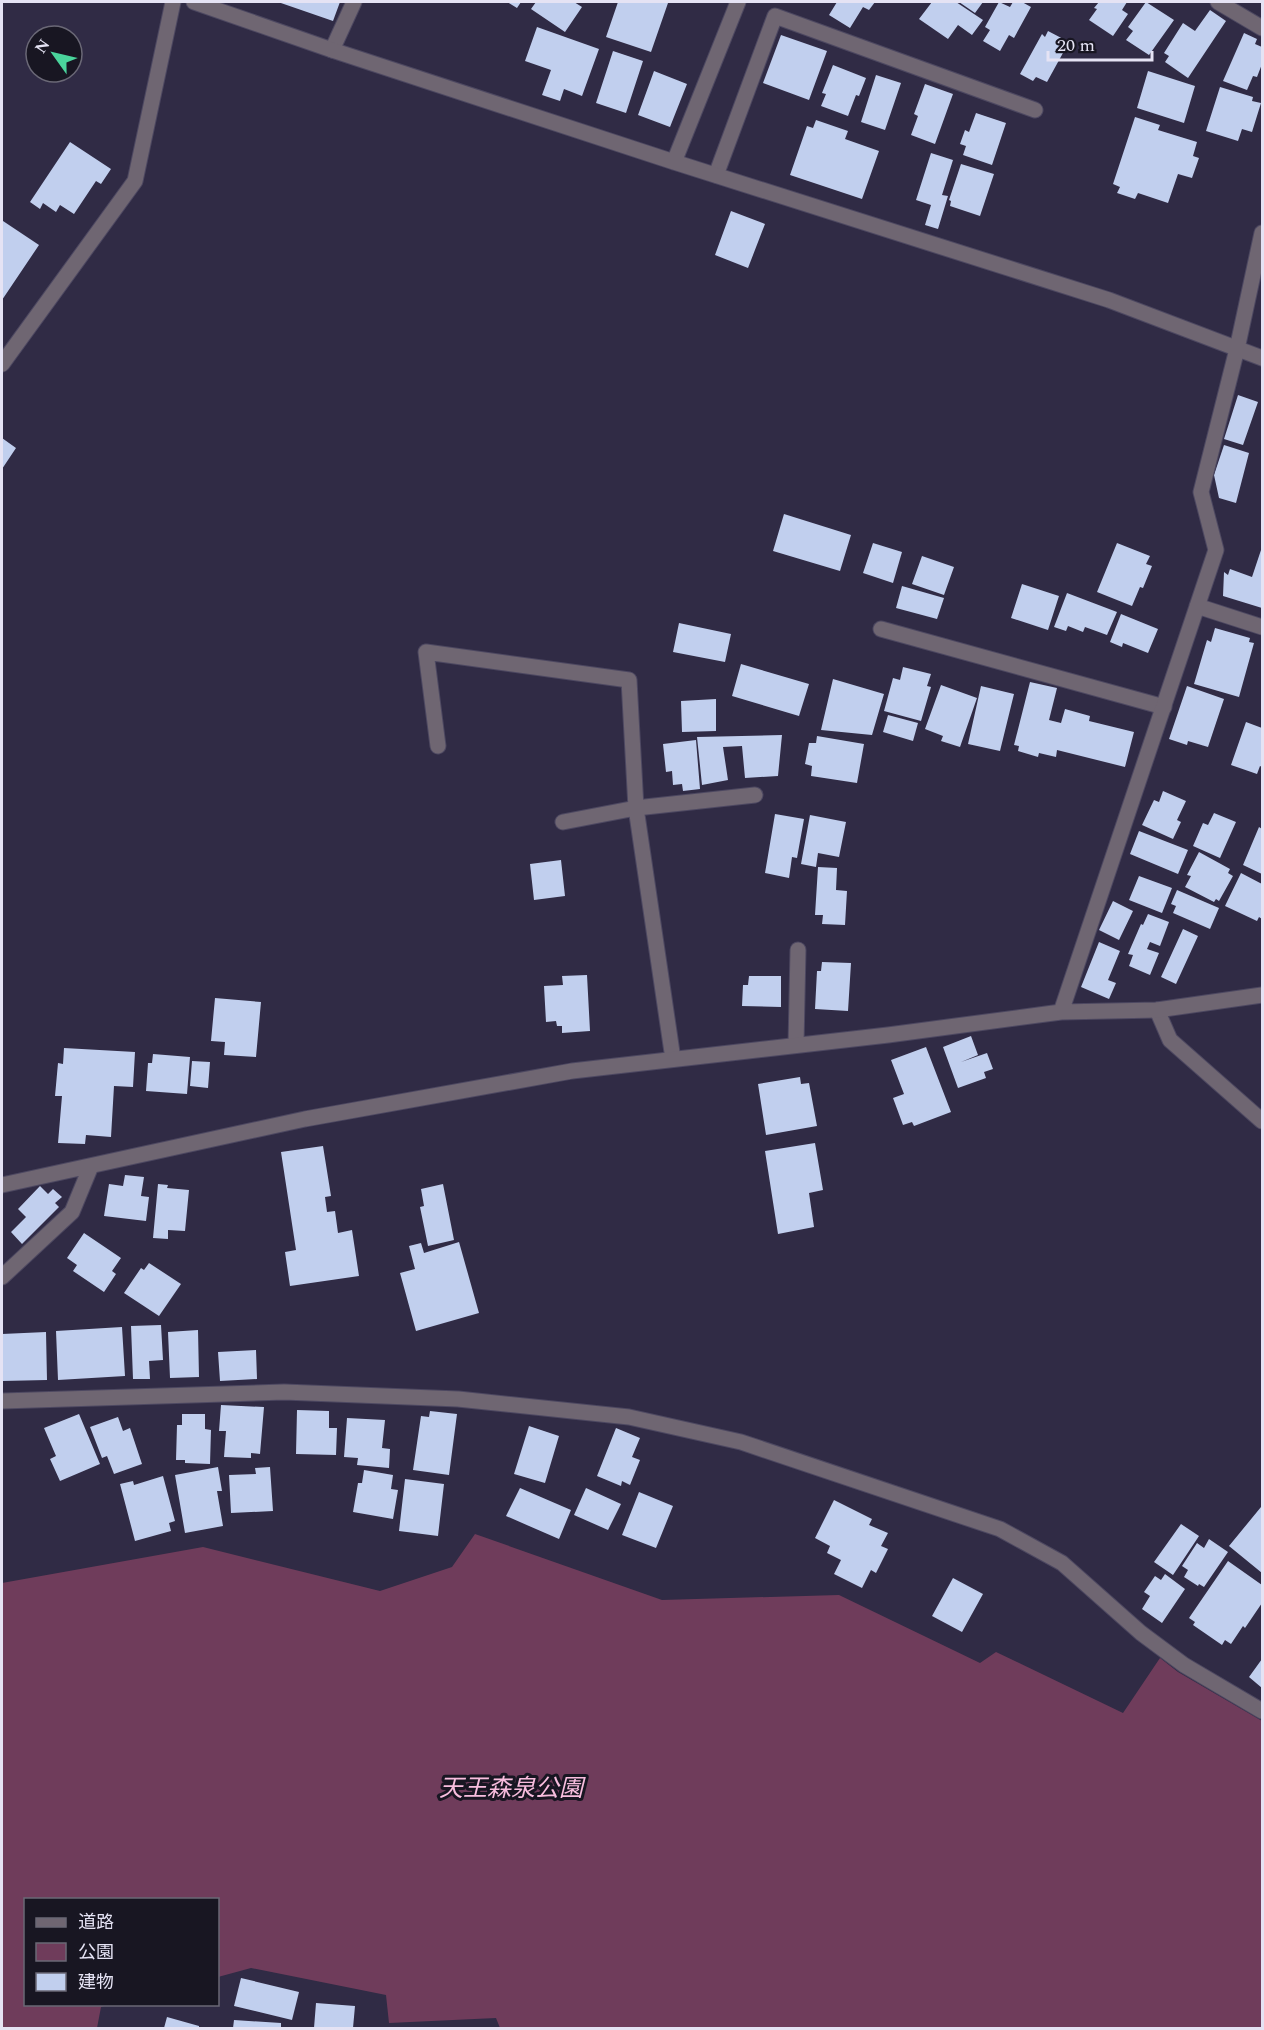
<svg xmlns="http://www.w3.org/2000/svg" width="1264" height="2030" viewBox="0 0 1264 2030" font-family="Spectral,'Noto Sans JP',serif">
<rect width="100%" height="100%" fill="#302b45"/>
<path fill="#6f3c5b" d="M475 1534 662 1600 839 1595 980 1663 996 1652 1123 1713 1160 1658 1178 1672 1262 1721V2028H500L496 2018 389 2023 386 1995 251 1968 218 1977V1900H26V2004L108 2005 101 2007 97 2028H2V1583L203 1547 380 1591 452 1567Z"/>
<path fill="#c1cfee" d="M278 2H340L333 21Z
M507 2H521L517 8Z
M536 2H574L582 7 565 32 531 9Z
M618 2H662L668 3 651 52 606 37Z
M837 2H875L869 10 863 7 850 28 829 15Z
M932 2H956L983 20 972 35 958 25 948 39 919 19Z
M959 2H983L975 13Z
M999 2 1010 7 1013 2H1022L1031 7 1014 38 1009 35 1000 51 983 41 990 30 985 27Z
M1099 2H1127L1122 10 1128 14 1113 36 1089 20 1097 9 1094 8Z
M1146 2 1174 20 1149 55 1126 40 1133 31 1128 27Z
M1210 10 1226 21 1188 78 1165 62 1169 56 1164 53 1183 23 1195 31Z
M537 27 599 49 582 96 564 89 560 101 542 95 551 70 525 61Z
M1048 31 1069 42 1047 82 1036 77 1033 81 1020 74 1042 34 1045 37Z
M1244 33 1257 39 1255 44 1262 47V64L1257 77 1253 76 1247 90 1223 81Z
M781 35 827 51 809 100 763 83Z
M613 51 643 61 626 113 596 103Z
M833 65 866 78 859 96 856 95 848 116 821 106 826 94 822 93Z
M654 71 687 84 670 127 638 115Z
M1148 71 1195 86 1184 123 1137 108Z
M876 75 901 83 885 130 861 122Z
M925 84 953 94 935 144 911 135 918 116 914 114Z
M1220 87 1253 97 1252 101 1261 103 1252 132 1242 129 1238 141 1206 131Z
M976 113 1006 123 992 165 963 155 966 146 960 144 965 130 969 132Z
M1135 117 1160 125 1158 130 1197 142 1193 156 1199 158 1192 178 1178 174 1168 203 1138 193 1135 199 1117 193 1120 187 1113 184Z
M816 120 848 131 845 139 879 151 862 199 790 175 807 126 813 128Z
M70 142 111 169 101 184 96 181 74 214 60 205 56 212 43 203 40 209 30 202Z
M931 153 953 160 942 195 948 196 938 229 925 225 931 205 916 200Z
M961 164 994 174 980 216 950 206 951 201 949 200Z
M731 211 765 224 748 268 715 255Z
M3 221 39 245 2 300V223Z
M1238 395 1258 402 1243 445 1224 439Z
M2 438 16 448 2 469Z
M1224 445 1249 453 1236 503 1219 498 1214 475Z
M784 514 851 535 840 571 773 551Z
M873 543 902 552 893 583 863 573Z
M1117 543 1150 556 1146 564 1152 566 1143 588 1140 587 1132 606 1097 592Z
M1262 547V608L1223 596 1224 572 1228 575 1230 569 1252 577Z
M922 556 954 567 944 595 912 584Z
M1022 584 1059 596 1048 630 1011 618Z
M902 586 944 598 937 619 896 608Z
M1067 593 1117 612 1107 635 1085 627 1083 632 1068 626 1066 631 1054 627Z
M1121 614 1158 629 1148 653 1123 643 1122 647 1110 642Z
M679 623 731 634 725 662 673 652Z
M1215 628 1250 638 1249 642 1254 643 1239 697 1194 684 1207 640 1211 642Z
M741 664 809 684 799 716 732 696Z
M903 667 931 674 927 686 931 687 921 721 884 711 893 678 900 680Z
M833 679 884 694 872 735 821 730Z
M1030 682 1057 688 1049 720 1061 723 1065 709 1090 716 1089 721 1134 732 1125 767 1057 750 1056 757 1039 753 1038 757 1018 751 1019 746 1014 745Z
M941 685 977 698 960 747 941 741 943 736 925 729Z
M981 686 1014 694 1000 751 968 744Z
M1187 686 1224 699 1208 747 1188 741 1187 745 1169 739Z
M716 699V731L682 732 681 701Z
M888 715 918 723 913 741 883 732Z
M1246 722 1262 728V767L1260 766 1257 774 1231 765Z
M782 735 778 776 745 778 742 746 723 747 728 780 702 785 697 737Z
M817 736 864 744 857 783 811 776 812 766 805 764 809 743H816Z
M696 740 700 789 683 791 682 784 673 785 672 771 666 772 663 744Z
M1163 791 1186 801 1177 820 1181 822 1173 839 1142 825 1154 800 1159 802Z
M1214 813 1236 822 1220 858 1193 846 1203 823 1208 825Z
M775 814 804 819 797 858 792 857 789 878 765 873Z
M810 815 846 822 839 857 818 853 816 867 801 864Z
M1259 827 1262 829V874L1243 865Z
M1139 831 1188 850 1178 874 1130 854Z
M1199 852 1230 869 1228 873 1233 876 1219 901 1216 899 1214 902 1185 887 1191 876 1187 875Z
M561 860 565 896 534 900 530 864Z
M818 867 837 868 836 890 847 891 845 925 822 924 823 915H815Z
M1241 873 1262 884V919L1259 917 1257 921 1225 906Z
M1139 876 1172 888 1162 913 1129 900Z
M1177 890 1219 908 1210 929 1173 913 1176 906 1171 904Z
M1113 901 1133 911 1119 940 1099 930Z
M1148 914 1169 922 1160 946 1150 942 1147 949 1159 953 1150 975 1129 966 1133 955 1128 954 1141 924 1143 925Z
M1183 929 1198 936 1176 984 1161 977Z
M1099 942 1120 951 1108 980 1116 983 1109 999 1081 987Z
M822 962 851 963 848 1011 815 1009 817 971H821Z
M587 975 590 1031 562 1033V1026H557L556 1021 546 1022 544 986 563 985 562 976Z
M749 976H781V1007L742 1006 743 985H748Z
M215 998 261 1002 256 1057 224 1055 225 1042 211 1041Z
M971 1036 978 1055 961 1062 987 1053 993 1069 984 1072 986 1078 958 1088 943 1047Z
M926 1047 951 1112 914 1126 912 1122 903 1125 893 1098 904 1094 891 1060Z
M64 1048 135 1052 133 1087 114 1086 111 1137 86 1135 85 1144 58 1143 62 1096H55L58 1063 63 1064Z
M153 1054 190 1057 187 1094 146 1091 148 1063H152Z
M192 1061 210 1062 208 1088 190 1086Z
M800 1077 801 1084 809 1083 817 1126 766 1135 758 1084Z
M815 1143 823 1190 809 1193 814 1227 778 1234 765 1151Z
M323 1146 331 1196 325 1197 327 1212 335 1211 338 1233 352 1230 359 1276 290 1286 285 1252 296 1250 281 1152Z
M125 1175 144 1177 141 1196 149 1197 146 1221 104 1216 109 1184 123 1186Z
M158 1184 168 1185 167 1188 189 1190 185 1231 168 1230V1239L153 1238Z
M443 1184 454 1240 428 1246 420 1207 424 1206 421 1189Z
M40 1186 48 1194 53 1189 62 1197 55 1203 59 1207 22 1244 11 1232 26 1217 18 1209Z
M84 1233 121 1258 112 1271 116 1274 104 1292 73 1271 77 1265 67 1258Z
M459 1242 479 1313 416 1331 400 1273 415 1269 409 1246 421 1243 424 1253Z
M149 1263 181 1284 159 1316 124 1293 141 1268 144 1270Z
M161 1325 163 1360 149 1361 150 1379H133L131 1326Z
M122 1327 125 1376 58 1380 56 1331Z
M198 1330 199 1377 170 1378 168 1332Z
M46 1332 47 1380 2 1381V1334Z
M256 1350 257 1379 220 1381 218 1352Z
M221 1405 264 1407 260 1454 251 1453V1458L224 1457 226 1431H219Z
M297 1410 329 1411V1428H337L336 1455 296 1454Z
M430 1411 457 1414 449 1475 413 1470 421 1416 429 1417Z
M79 1414 100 1464 60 1481 50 1459 56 1456 44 1428Z
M182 1414H205V1429L211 1430 210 1464 185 1463V1460H176L177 1425H182Z
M118 1417 123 1431 130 1428 142 1464 114 1474 107 1456 102 1458 90 1427Z
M347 1418 385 1420 382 1448 390 1449 389 1468 357 1465 358 1458 344 1457Z
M529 1426 559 1436 545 1483 514 1474Z
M616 1428 640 1438 632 1457 640 1460 630 1485 622 1481 621 1486 597 1476Z
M218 1467 222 1491H217L223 1526 185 1533 175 1475Z
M270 1467 273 1511 231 1513 229 1475 256 1474 255 1468Z
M364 1470 393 1475 391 1489 398 1490 393 1519 353 1512 358 1483H362Z
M163 1476 175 1521 169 1523 171 1531 135 1541 120 1484 133 1481 134 1485Z
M405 1479 444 1484 438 1536 399 1531Z
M520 1488 571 1510 559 1539 506 1516Z
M586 1488 621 1504 608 1530 574 1515Z
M639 1492 673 1506 656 1548 622 1535Z
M834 1500 872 1519 869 1525 888 1533 881 1546 888 1549 876 1573 871 1570 862 1588 834 1574 841 1560 827 1553 830 1546 815 1538Z
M1261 1507 1262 1508V1573L1229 1546Z
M1181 1524 1199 1536 1173 1575 1154 1562Z
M1209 1539 1228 1552 1204 1587 1199 1584 1198 1586 1184 1577 1188 1570 1182 1566 1197 1543 1204 1548Z
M1228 1561 1262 1585V1603L1245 1628 1243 1626 1231 1644 1225 1640 1222 1645 1193 1625 1195 1622 1189 1618Z
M1165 1574 1185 1589 1162 1623 1142 1609 1150 1596 1144 1592 1155 1576 1161 1580Z
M953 1578 983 1594 962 1632 932 1616Z
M1262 1659V1688L1249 1677Z
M241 1978 299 1992 292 2020 234 2006Z
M316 2003 355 2006 353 2028H314Z
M167 2017 199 2026V2028H164Z
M234 2020 281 2023V2028H233Z"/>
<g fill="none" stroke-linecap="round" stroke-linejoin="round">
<g stroke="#4d4861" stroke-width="17">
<path id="lane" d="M332 50 354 2
M716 175 775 16 1035 110
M881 629 1164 707
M438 746 426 652 629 680 636 808 673 1059
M563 822 636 808 755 795
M1157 1010 1170 1040 1262 1121
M796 1045 798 950"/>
</g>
<g stroke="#4d4861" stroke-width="17">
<path id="street" d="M194 2 332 50 674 162 1109 300 1262 358
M1218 2 1262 28
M674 162 738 2
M2 364 135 181 173 2
M1197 606 1262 627
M1061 1012 1216 550 1201 492 1237 349 1262 233
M2 1185 305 1119 572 1071 888 1035 1061 1012 1157 1010 1262 995
M2 1277 72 1212 91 1166
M2 1401 284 1392 458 1399 629 1417 741 1442 1000 1529 1062 1563 1141 1633 1184 1665 1262 1711"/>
</g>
<use href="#lane" stroke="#6f6672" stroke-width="15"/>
<use href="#street" stroke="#6f6672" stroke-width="15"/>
</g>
<g text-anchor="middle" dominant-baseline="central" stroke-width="6" stroke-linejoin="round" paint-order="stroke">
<g font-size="24" font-style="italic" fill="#f8bdde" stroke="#181622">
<text x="511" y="1789">天王森泉公園</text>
</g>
</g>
<rect width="1264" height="2030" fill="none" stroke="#e5e3f4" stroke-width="6"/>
<rect x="24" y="1898" width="195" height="108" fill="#181622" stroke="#6a6876" stroke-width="1.5"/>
<rect x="36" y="1918" width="30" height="9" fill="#6f6672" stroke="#6a6876" stroke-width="1.5"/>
<text x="78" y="1928" font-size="18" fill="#e5e3f4">道路</text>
<rect x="36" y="1943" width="30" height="18" fill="#6f3c5b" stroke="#6a6876" stroke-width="1.5"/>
<text x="78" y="1958" font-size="18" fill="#e5e3f4">公園</text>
<rect x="36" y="1973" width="30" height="18" fill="#c1cfee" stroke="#6a6876" stroke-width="1.5"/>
<text x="78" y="1988" font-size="18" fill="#e5e3f4">建物</text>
<g transform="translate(54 54) rotate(304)"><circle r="28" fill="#181622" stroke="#6a6876" stroke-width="1.5"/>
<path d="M0-4.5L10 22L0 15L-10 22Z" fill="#4ad49c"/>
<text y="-9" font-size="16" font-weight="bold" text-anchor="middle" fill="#e5e3f4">N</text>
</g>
<path d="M1048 51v9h104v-9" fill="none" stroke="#e5e3f4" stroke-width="3"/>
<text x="1057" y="51" font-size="18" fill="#e5e3f4" stroke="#181622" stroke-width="4.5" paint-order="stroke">20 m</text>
</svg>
